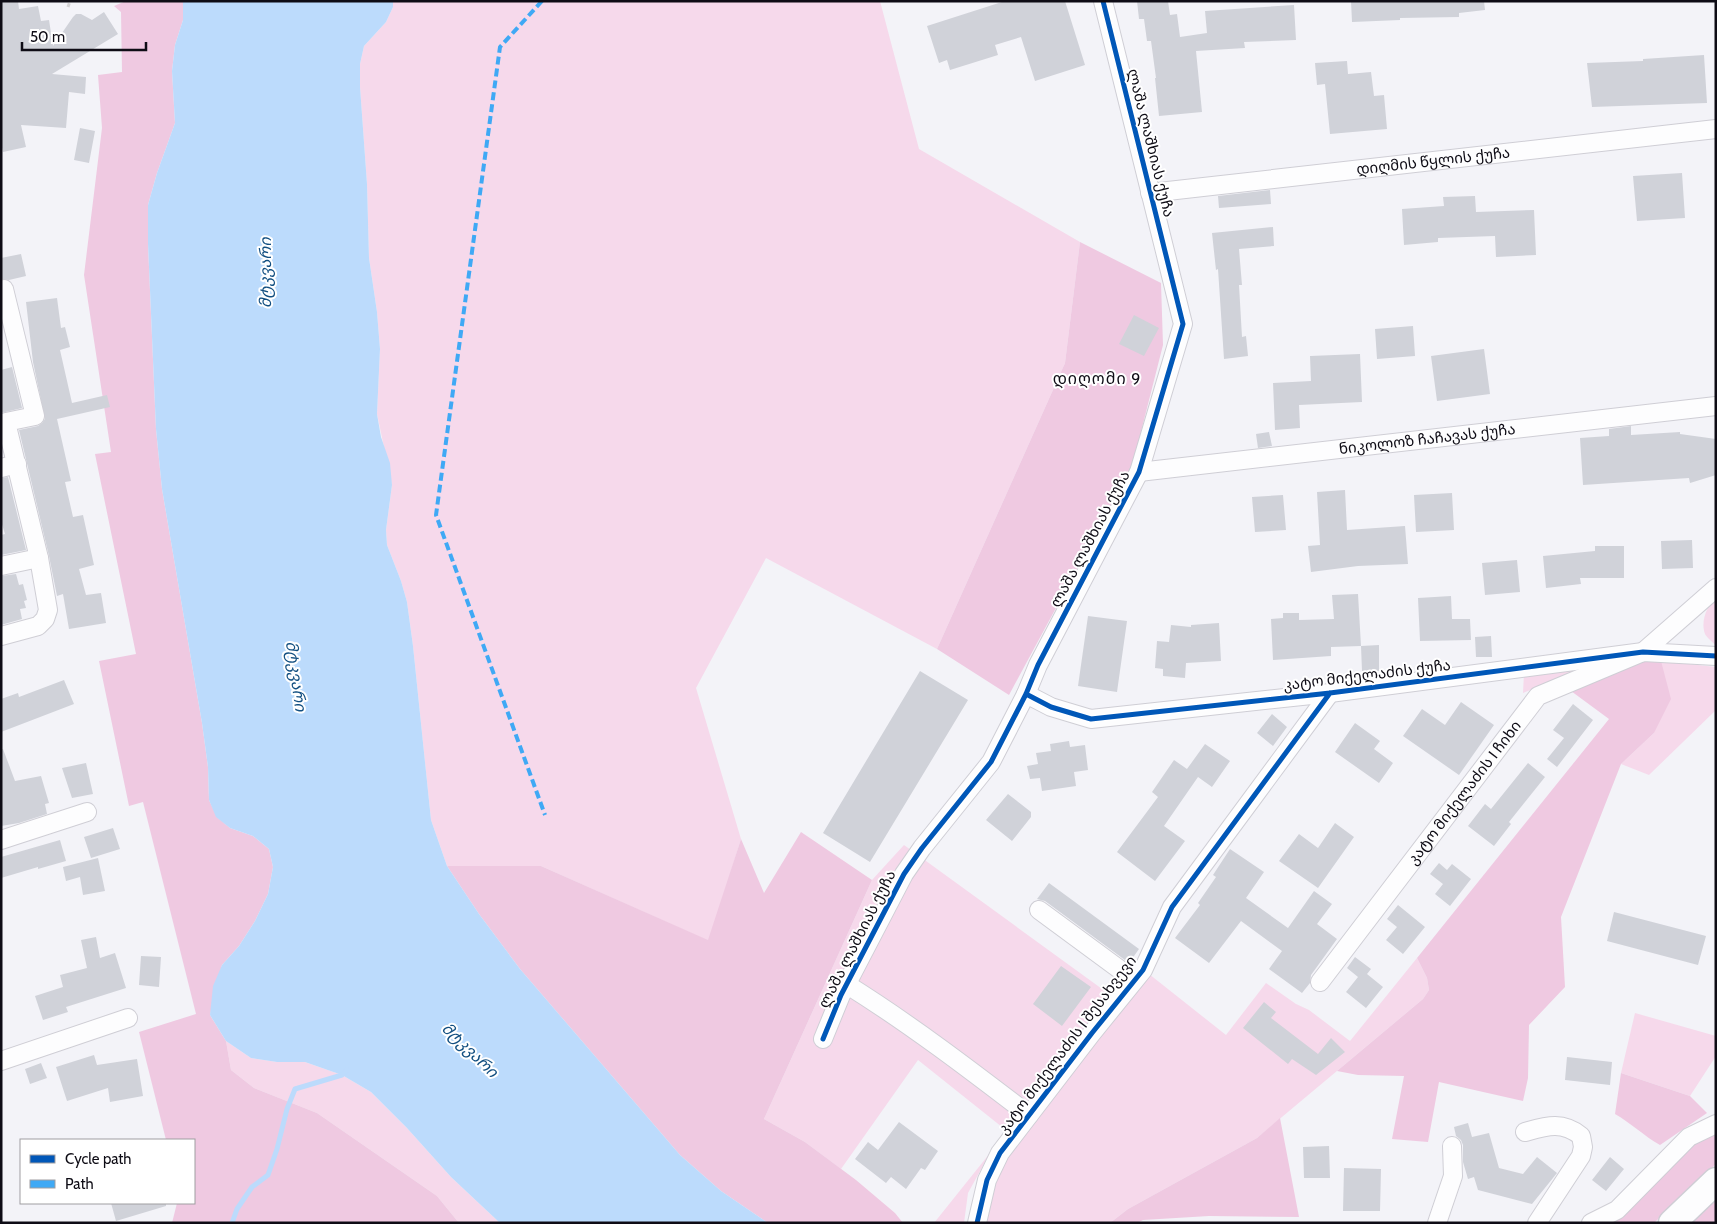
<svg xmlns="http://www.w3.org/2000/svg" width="1717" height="1224" viewBox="0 0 1717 1224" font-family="Cabin,'Noto Sans Georgian',sans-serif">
<rect width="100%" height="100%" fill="#f3f3f8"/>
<path fill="#f6d9eb" d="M393 1H880L919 149 1080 242 1065 363 937 649 766 558 696 688 741 839 709 941 541 866H447L431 820 413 646 407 602 401 581 387 545 386 530 392 485 377 414 380 349 377 312 369 258 367 184 360 87V64L364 46 386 22 393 7Z
M1716 596V646C1713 642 1707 638 1705 634 1700 620 1708 605 1716 596Z
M1661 661 1716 667V710L1649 775 1621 764 1654 733Z
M1600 663 1523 693 1524 673Z
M904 845 1109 994 1007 1131 918 1060 841 1169 805 1142 764 1119 872 880Z
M1417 958 1427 978 1429 990 1423 999 1257 1138 1128 1209 1110 1223H984L993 1185 1008 1155 1149 974 1226 1035 1266 983 1296 1004 1309 1010 1350 1041Z
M1635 1013 1716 1036V1056L1690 1096 1621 1073Z
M226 1041 251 1058 277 1062H305L342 1075 371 1092 407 1128 451 1177 500 1223H459L437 1196 317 1113 254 1088 231 1070Z
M990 1153 968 1193 964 1223H934Z"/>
<path fill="#efc9e1" d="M126 1H183V20L175 45 172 71 175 123 157 173 148 205V244L156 429 162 489 202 723 208 767 209 800 217 817 230 828 253 836 269 849 273 867 268 894 255 921 239 946 222 965 210 1015 226 1041 231 1070 254 1088 317 1113 437 1196 459 1223H172L177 1203H194V1140H166L139 1032 196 1014 143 802 129 806 99 661 136 654 95 454 111 452 84 275 102 128 98 75 122 72 121 12 114 6Z
M1080 242 1161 283 1163 345 1129 479 1097 532 1009 695 937 649 1065 363Z
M1661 661 1671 699 1654 733 1621 764 1561 917 1565 987 1529 1025 1528 1078 1523 1101 1439 1082 1428 1142 1392 1139 1404 1076 1358 1075 1337 1071 1423 999 1429 990 1427 978 1417 958 1609 719 1571 691 1638 662Z
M801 832 872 880 764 1119 805 1142 856 1180 895 1213 903 1223H768L721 1191 680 1155 520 969 479 914 447 866H541L708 940 741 839 764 893Z
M1621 1073 1690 1096 1707 1113 1660 1145C1644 1136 1631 1123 1615 1114Z
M1280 1118 1299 1217 1209 1216 1143 1220 1137 1223H1110L1128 1209 1257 1138Z
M1716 1132V1164L1654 1223H1603L1688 1143Z
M1716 1199V1223H1691Z"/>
<path fill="#bcdbfc" d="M183 1H393V7L386 22 364 46 360 64V87L367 184 369 258 377 312 380 349 377 414 381 437 390 463 392 485 386 530 387 545 401 581 407 602 413 646 431 820 447 866 479 914 520 969 680 1155 721 1191 768 1223H500L451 1177 407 1128 371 1092 342 1075 305 1062H277L251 1058 226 1041 210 1015 213 986 222 965 239 946 255 921 268 894 273 867 269 849 253 836 230 828 216 817 209 800 208 767 202 723 162 489 156 429 148 244V205L157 173 175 123 172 71 175 45 183 20Z"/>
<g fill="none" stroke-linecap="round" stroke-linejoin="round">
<path stroke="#bcdbfc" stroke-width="5" d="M232 1223 237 1209 252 1187 268 1175 277 1149 287 1109 295 1089 342 1075 347 1070"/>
</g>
<path fill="#d0d2d9" d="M1 1H18L19 9 38 6 41 21 49 20 53 46 73 17 76 14H81L92 20 104 12 118 34 52 74 86 77 85 94 69 92 66 128 21 125 26 147 3 152 1 143Z
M1005 1H1065L1085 65 1035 81 1021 37 995 45 998 55 950 70 947 60 939 63 927 26Z
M1137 1H1168L1170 15 1177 14 1180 37 1207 33 1205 11 1294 5 1296 40 1244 42 1245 48 1196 51 1202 112 1159 116 1155 78H1156L1151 41H1147L1144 19H1139Z
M1351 1H1484L1485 10 1459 13V17L1400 18V20L1352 22Z
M1704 55 1707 103 1592 107 1587 63 1643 61V59Z
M1347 61 1348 74 1371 72 1374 96 1384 95 1387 129 1330 134 1325 84 1317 85 1315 63Z
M80 128 95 131 89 163 74 160Z
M1682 173 1685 218 1637 221 1633 176Z
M1270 190 1271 204 1219 208 1218 196Z
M1475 196 1476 212 1534 210 1536 255 1496 257 1495 236 1438 238V242L1404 245 1402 209 1444 206 1443 197Z
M1273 227 1274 246 1239 249 1242 285H1239L1242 337 1246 336 1248 356 1224 359 1218 269 1216 270 1212 233Z
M21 254 26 276 9 280 1 279V258Z
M57 298 61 328 65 327 70 347 60 350 72 403 107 395 110 407 57 419 71 481 65 482 73 517 83 515 94 565 79 569 86 595 101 593 106 623 69 629 63 594 57 596 49 556 19 430 38 426 42 423 45 419 33 362 26 302Z
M1134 315 1159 328 1144 356 1119 344Z
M1413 326 1415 356 1377 359 1375 329Z
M1484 349 1490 394 1437 401 1431 356Z
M1360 354 1362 402 1299 405 1300 428 1275 430 1273 383 1311 381 1310 356Z
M12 367 22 408 1 413V370Z
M1631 426V435L1680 432V434L1716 439V475L1690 483 1689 478 1583 485 1580 438 1609 436V429Z
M1269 432 1272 446 1258 448 1256 434Z
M8 477 26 550 11 553 8 545 11 553 1 555V535L5 534 1 521V478Z
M1345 490 1347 530 1405 526 1408 564 1358 566 1311 572 1308 546 1320 545 1317 492Z
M1452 493 1454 530 1416 532 1414 495Z
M1283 495 1286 530 1255 532 1252 497Z
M1692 540 1693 568 1662 569 1661 541Z
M1595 546H1624V578H1580L1581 584 1546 588 1543 556 1595 551Z
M1517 560 1520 592 1485 595 1482 563Z
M16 574 19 585 23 584 27 600 24 601 26 608 20 609 22 619 1 625V576Z
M1358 594 1361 646 1331 647V656L1273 660 1271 619 1283 618V613H1299V620L1334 619 1332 595Z
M1451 596 1452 619H1470L1471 640 1420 641 1418 598Z
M1088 616 1127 621 1117 692 1078 686Z
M1219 623 1221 661 1186 663 1185 678 1163 676V669L1155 668 1157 641 1169 642 1171 625 1191 627V625Z
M1491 636 1492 657H1476L1475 637Z
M1379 645V671H1362L1361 646Z
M920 671 968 700 870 862 823 833Z
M64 680 74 704 1 732V699L18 693 19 697Z
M1461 702 1494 725 1459 775 1403 736 1422 709 1445 725Z
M1573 704 1593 720 1557 767 1547 759 1564 738 1553 730Z
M1272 714 1287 727 1273 746 1257 733Z
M1355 723 1380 741 1374 749 1393 763 1379 783 1335 752Z
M1069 741 1070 747 1085 745 1088 770 1074 772 1076 786 1042 791 1040 778 1030 779 1027 766 1038 764 1036 753 1051 751 1050 744Z
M1205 744 1230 761 1212 787 1198 777 1164 826 1185 841 1155 881 1117 852 1158 797 1152 792 1174 760 1187 769Z
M1 749H3L15 781 41 776 49 803 45 804 47 814 19 823 1 826Z
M86 763 93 794 72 798 62 768Z
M1528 763 1545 777 1509 822 1511 824 1494 846 1468 826 1485 804 1491 809Z
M1008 794 1031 812V817L1012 841 986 820Z
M1335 823 1354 837 1318 888 1279 861 1299 834 1318 848Z
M113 828 120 849 91 858 84 837Z
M60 840 66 861 38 869V867L1 878V857Z
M1230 849 1264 872 1246 898 1288 928 1314 891 1332 904 1317 924 1337 939 1311 975 1310 983 1302 993 1269 969 1282 951 1241 921 1209 963 1175 938 1200 905 1198 903 1216 877 1213 875Z
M98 858 105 891 83 895 80 877 66 881 63 867Z
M1439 863 1447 870 1452 864 1471 879 1450 906 1435 894 1443 884 1430 874Z
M1049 883 1139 949 1129 963 1045 901 1037 899Z
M1398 905 1425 927 1403 954 1386 940 1397 927 1387 919Z
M1614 912 1706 936 1698 965 1607 941Z
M96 937 100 958 115 953 126 988 66 1007 68 1012 43 1020 35 996 63 987 60 975 87 968 81 940Z
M141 956 161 957 159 987 139 985Z
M1355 957 1371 969 1367 974 1383 987 1366 1008 1346 992 1358 977 1347 968Z
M1061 966 1091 987 1062 1026 1033 1004Z
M1264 1002 1276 1012 1271 1018 1318 1054 1331 1038 1345 1052 1316 1075 1292 1059 1288 1064 1243 1028Z
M94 1055 97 1065 137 1059 143 1096 110 1102 108 1088 67 1101 56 1067Z
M1567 1057 1612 1062 1610 1085 1565 1080Z
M41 1063 47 1078 30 1084 25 1069Z
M899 1122 938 1151 925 1170 921 1168 906 1189 891 1177 886 1183 855 1159 868 1142 878 1150Z
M1468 1123 1472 1137 1489 1133 1499 1168 1523 1174 1537 1157 1557 1173 1532 1204 1478 1190 1474 1177 1468 1179 1463 1162V1145L1461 1140 1456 1136 1454 1127Z
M1329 1146 1330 1178H1304L1303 1147Z
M1610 1157 1624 1169 1606 1191 1592 1180Z
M1344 1168 1381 1169 1380 1211H1343Z
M111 1203H166V1206L116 1221Z"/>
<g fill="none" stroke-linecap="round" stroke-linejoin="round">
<g stroke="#cfced5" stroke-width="20">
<g id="minor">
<path id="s1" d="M1150 193 1716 129"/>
<path d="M1 290 4 289 35 416 6 422 39 558 48 610 45 619 38 626 1 636"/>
<path d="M1 468 17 464"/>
<path id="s2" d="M1139 472 1716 406"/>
<path d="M1 566 39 558"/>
<path d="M1026 694 1051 707 1091 719 1330 693 1643 652 1716 656"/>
<path d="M1 840 87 812"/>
<path d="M1039 910 1134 980"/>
<path id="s3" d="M1320 982 1538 696 1643 652 1716 588"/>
<path d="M846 984C910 1024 969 1069 1029 1115"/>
<path d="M823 1039 841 995 904 874 922 848 991 762 1026 694 1038 665 1139 472 1183 324 1103 1"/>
<path d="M1 1061 128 1018"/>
<path d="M1525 1132C1547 1126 1562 1121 1581 1136L1583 1147 1581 1156 1537 1223"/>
<path d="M977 1223 987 1180 1000 1153 1092 1033 1143 970 1172 907 1330 693"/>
<path d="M1437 1223 1453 1176 1452 1146"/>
<path d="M1591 1223 1617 1210 1689 1137 1716 1124"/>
</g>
</g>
<g stroke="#cfced5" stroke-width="29">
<path id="highway" d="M1672 1223 1716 1181"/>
</g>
<path stroke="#d3d2d4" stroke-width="3" stroke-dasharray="4 4" stroke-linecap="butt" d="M68 7 70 1"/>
<use href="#minor" stroke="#fdfdfe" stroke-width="18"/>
<use href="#highway" stroke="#fdfdfe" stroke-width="26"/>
<path stroke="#3fa9f5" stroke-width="4" stroke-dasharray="8 4" stroke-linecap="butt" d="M542 1 500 47 436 515 545 815"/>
<g stroke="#fff" stroke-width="8">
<path id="cycleway" d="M1026 694 1051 707 1091 719 1330 693 1643 652 1716 656
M823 1039 841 995 904 874 922 848 991 762 1026 694 1038 665 1139 472 1183 324 1103 1
M977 1223 987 1180 1000 1153 1092 1033 1143 970 1172 907 1330 693"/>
</g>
<use href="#cycleway" stroke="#0057b8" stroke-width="5"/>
</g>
<g text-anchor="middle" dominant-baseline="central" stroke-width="4" stroke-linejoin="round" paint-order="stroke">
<g font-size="15" fill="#0e0c15" stroke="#fff">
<text transform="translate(1151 143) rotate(76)">ლაშა ლაშხიას ქუჩა</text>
<text stroke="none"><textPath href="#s1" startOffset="285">დიღმის წყლის ქუჩა</textPath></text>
<text stroke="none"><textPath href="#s2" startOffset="290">ნიკოლოზ ჩაჩავას ქუჩა</textPath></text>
<text transform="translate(1090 539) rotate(-62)">ლაშა ლაშხიას ქუჩა</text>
<text transform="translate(1367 675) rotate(-7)">კატო მიქელაძის ქუჩა</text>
<text stroke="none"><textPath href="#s3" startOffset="238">კატო მიქელაძის I ჩიხი</textPath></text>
<text transform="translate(857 939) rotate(-63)">ლაშა ლაშხიას ქუჩა</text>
<text transform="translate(1067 1045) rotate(-53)">კატო მიქელაძის I შესახვევი</text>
</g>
<g font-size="16" font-style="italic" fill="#124f81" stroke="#fff">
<text transform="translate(265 273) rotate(-90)">მტკვარი</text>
<text transform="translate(296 676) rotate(82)">მტკვარი</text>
<text transform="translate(470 1050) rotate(44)">მტკვარი</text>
</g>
<g font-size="16" letter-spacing="1" fill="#0e0c15" stroke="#fff">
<text x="1097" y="378">დიღომი 9</text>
</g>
</g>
<rect width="1717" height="1224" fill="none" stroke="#0e0c15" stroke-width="5"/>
<rect x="20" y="1139" width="175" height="65" fill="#ffffff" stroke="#9f9ea1"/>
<rect x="30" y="1155" width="25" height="8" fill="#0057b8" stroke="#9f9ea1"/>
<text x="65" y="1164" font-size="15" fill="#0e0c15">Cycle path</text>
<rect x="30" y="1180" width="25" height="8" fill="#3fa9f5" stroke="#9f9ea1"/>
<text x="65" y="1189" font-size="15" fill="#0e0c15">Path</text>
<path d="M22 42v8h124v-8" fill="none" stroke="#0e0c15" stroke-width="2.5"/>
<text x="30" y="42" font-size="15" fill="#0e0c15" stroke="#ffffff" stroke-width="4" paint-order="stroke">50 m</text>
</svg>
